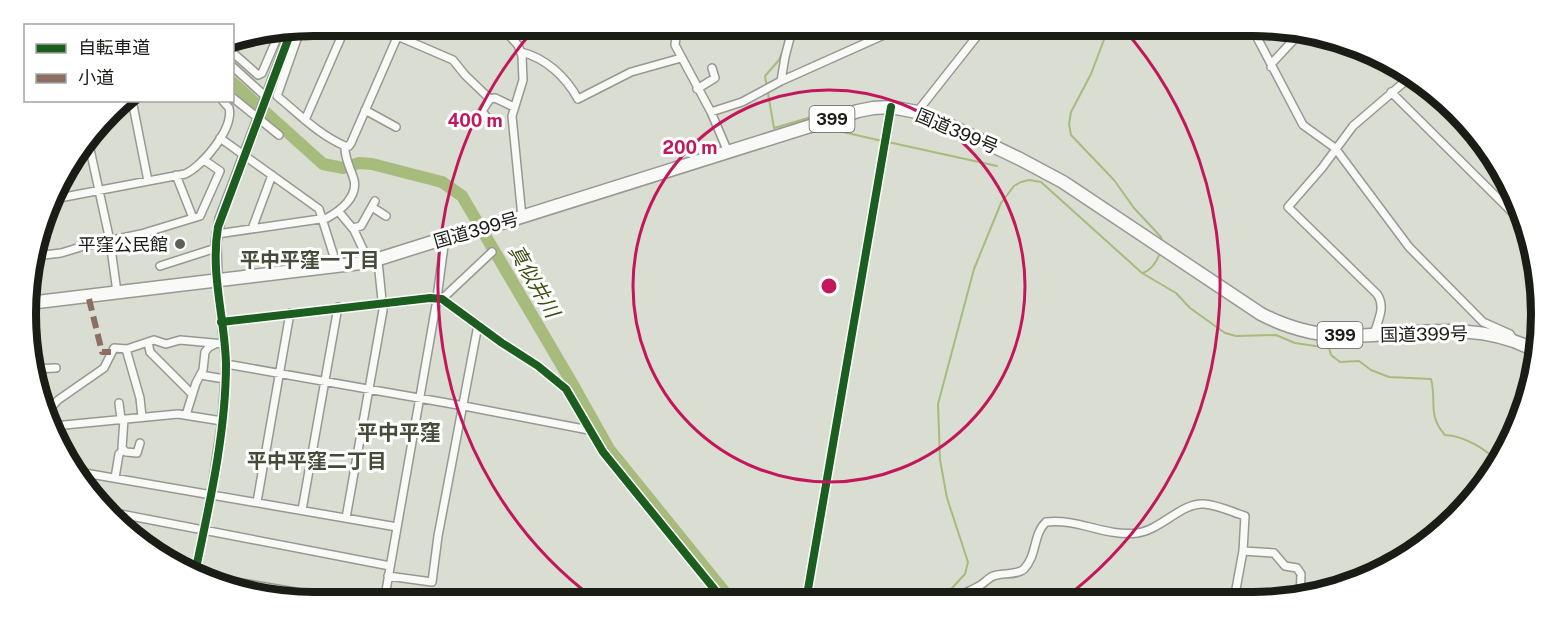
<svg xmlns="http://www.w3.org/2000/svg" width="1567" height="628" viewBox="0 0 1567 628" font-family="'Public Sans','Noto Sans JP',sans-serif">
<rect width="100%" height="100%" fill="#d9ddd2"/>
<g fill="none" stroke-linecap="round" stroke-linejoin="round">
<path stroke="#a7bb7d" stroke-width="2" d="M1113 26 1105 37 1091 74 1071 112 1069 124 1071 135 1114 180 1134 208 1161 237 1162 242
M785 46 779 60 765 76 774 128 825 113 826 115
M829 126 830 129 882 141
M888 142 997 166
M1143 273C1151 270 1157 261 1160 253
M940 601 965 574 968 562 947 498 940 460 938 404 974 269 1001 203 1014 186 1021 182 1029 180 1041 182 1142 273 1176 293 1190 308 1225 333 1236 336 1276 335 1295 343 1329 348 1331 355 1340 362 1359 361 1371 370 1389 377 1431 379C1437 401 1427 415 1445 435 1464 436 1487 449 1498 463"/>
<path stroke="#a7bb7d" stroke-width="12" d="M232 82 323 164 343 168 359 163 372 164 442 182 462 196 572 383 609 449 732 601"/>
<g stroke="#969991" stroke-width="10">
<path id="street" d="M374 26 453 60 465 75 490 99
M500 26 518 45 522 56 523 80 512 116 522 217
M683 26 676 37 675 45 711 112 728 152
M1251 26 1303 125 1335 148 1409 247 1483 322 1510 334 1513 339
M292 31 297 39 277 96C299 114 319 135 345 146
M1331 38 1358 48
M232 52 258 75 262 73 280 31
M521 52C546 58 566 77 578 99L631 72 681 58
M232 66 266 97
M1271 67 1272 63 1300 33
M781 81 785 57 793 26
M697 89 715 78 712 68
M1391 92 1521 221
M232 97 279 135
M132 100 148 181
M365 110 396 127
M711 112 742 102 781 81 904 26
M917 112 985 26
M488 119 482 111 490 99 495 98 514 107
M305 120 346 26
M220 138 319 209 337 266
M88 140 110 241 117 292
M345 146H349L351 143 402 26
M176 175 193 218
M54 199 185 174C203 166 234 128 229 108L222 100
M372 207 386 216
M339 212 354 230 369 262
M353 228 361 226 375 201
M252 229 272 175
M217 234 327 218C340 211 358 197 354 180 351 169 344 158 345 146
M35 256 61 253 84 246 141 234 200 216 220 171 204 160
M160 266 216 248
M442 299 492 252
M221 322 430 298 442 299 502 343 538 366 566 389 603 452 724 601
M1374 334C1378 320 1386 307 1377 294L1288 207 1322 168 1353 126 1409 78
M148 342 150 352 192 394
M126 349 140 398 142 417
M226 364 464 406 589 430
M31 369 56 368
M200 375 225 379
M119 403 121 419
M48 411 58 400 104 368 114 348 127 349 154 340 166 344 180 340 224 344
M186 415 196 383 203 370 205 352 209 347 215 344
M124 419 122 448 126 452 137 453 140 443
M54 426 178 414 222 421
M73 471 397 527
M115 478 119 454 123 450
M257 502 290 313
M302 510 338 307
M110 512 390 566
M346 518 383 310 378 261
M1243 551 1274 553 1285 566 1297 568 1301 574 1300 598
M195 573 211 494 222 421 226 364 217 281
M1375 574C1379 562 1388 554 1401 557
M200 576 355 602
M388 576 432 582 438 536 478 325
M806 601 891 107
M953 601C961 594 968 592 977 587 985 584 988 576 997 575 1005 573 1017 575 1024 569 1037 556 1033 534 1046 522 1078 518 1105 537 1137 533 1161 530 1182 502 1204 504 1218 505 1232 512 1245 516L1243 551 1234 600
M384 602 436 305 445 238"/>
</g>
<g stroke="#969991" stroke-width="12">
<path id="secondary" d="M217 281 216 242 220 219 292 29"/>
</g>
<g stroke="#969991" stroke-width="15">
<path id="highway" d="M29 303 369 262 458 234 486 228 858 111 873 108 891 107 917 112 947 124 1020 159 1063 182 1261 314C1288 328 1318 336 1349 336 1410 335 1477 319 1534 350"/>
</g>
<use href="#street" stroke="#f9faf8" stroke-width="7"/>
<use href="#secondary" stroke="#f9faf8" stroke-width="9"/>
<use href="#highway" stroke="#f9faf8" stroke-width="12"/>
<path stroke="#8d6e63" stroke-width="6" stroke-dasharray="12 6" stroke-linecap="butt" d="M89 299 102 352H111"/>
<g stroke="#fff" stroke-width="11">
<path id="cycleway" d="M221 322 430 298 442 299 502 343 538 366 566 389 603 452 724 601
M195 573C209 506 226 433 226 364 225 319 210 273 218 227L292 29
M806 601 891 107"/>
</g>
<use href="#cycleway" stroke="#1b5e20" stroke-width="8"/>
</g>
<g fill="none" stroke="#c2185b" stroke-width="3">
<circle cx="829" cy="286" r="196"/>
<path d="M596 600A391 391 0 0 1 536 27M1122 27A391 391 0 0 1 1062 600"/>
</g>
<circle fill="#5d6057" stroke="#fff" stroke-width="2" cx="180" cy="244" r="6"/>
<g text-anchor="middle" dominant-baseline="central" stroke-width="6" stroke-linejoin="round" paint-order="stroke">
<g fill="#fff" stroke="#5f615b" stroke-width="1.5">
<rect x="809.5" y="106" width="45" height="26" rx="4.5"/>
<rect x="1317.5" y="322" width="45" height="26" rx="4.5"/>
</g>
<g font-size="16" font-weight="bold" fill="#1a1d15">
<text x="832" y="119">399</text>
<text x="1340" y="335">399</text>
</g>
<g font-size="18" fill="#1a1d15" stroke="#fff">
<text transform="translate(957 131) rotate(23)">国道399号</text>
<text transform="translate(476 230) rotate(-16)">国道399号</text>
<text transform="translate(1424 334) rotate(-1)">国道399号</text>
</g>
<g font-size="18" fill="#1a1d15" stroke="#fff" text-anchor="end">
<text x="168" y="244">平窪公民館</text>
</g>
<g font-size="20" font-weight="bold" fill="#444b39" stroke="#fff">
<text x="310" y="260">平中平窪一丁目</text>
<text x="317" y="461">平中平窪二丁目</text>
</g>
<g font-size="20" font-style="italic" fill="#3d4e11" stroke="#fff">
<text transform="translate(534 281) rotate(60)">真似井川</text>
</g>
<g font-size="21" font-weight="bold" fill="#444b39" stroke="#fff">
<text x="399" y="432">平中平窪</text>
</g>
</g>
<path d="M0 0H1567V628H0ZM314 36H1253A278 278 0 0 1 1531 314V314A278 278 0 0 1 1253 592H314A278 278 0 0 1 36 314V314A278 278 0 0 1 314 36Z" fill="#fff" fill-rule="evenodd"/>
<path fill="none" stroke="#1a1d15" stroke-width="8" d="M314 36H1253A278 278 0 0 1 1531 314V314A278 278 0 0 1 1253 592H314A278 278 0 0 1 36 314V314A278 278 0 0 1 314 36Z"/>
<circle cx="829" cy="286" r="9" fill="#c2185b" stroke="#fff" stroke-width="3"/>
<g font-size="18" text-anchor="middle" font-weight="bold" fill="#c2185b" stroke="#fff" stroke-width="6" stroke-linejoin="round" paint-order="stroke">
<text x="475" y="127">400 m</text>
<text x="690" y="154">200 m</text>
</g>
<rect x="24" y="24" width="210" height="78" fill="#ffffff" stroke="#a3a5a1" stroke-width="1.5"/>
<rect x="36" y="44" width="30" height="9" fill="#1b5e20" stroke="#a3a5a1" stroke-width="1.5"/>
<text x="78" y="54" font-size="18" fill="#1a1d15">自転車道</text>
<rect x="36" y="74" width="30" height="9" fill="#8d6e63" stroke="#a3a5a1" stroke-width="1.5"/>
<text x="78" y="84" font-size="18" fill="#1a1d15">小道</text>
</svg>
